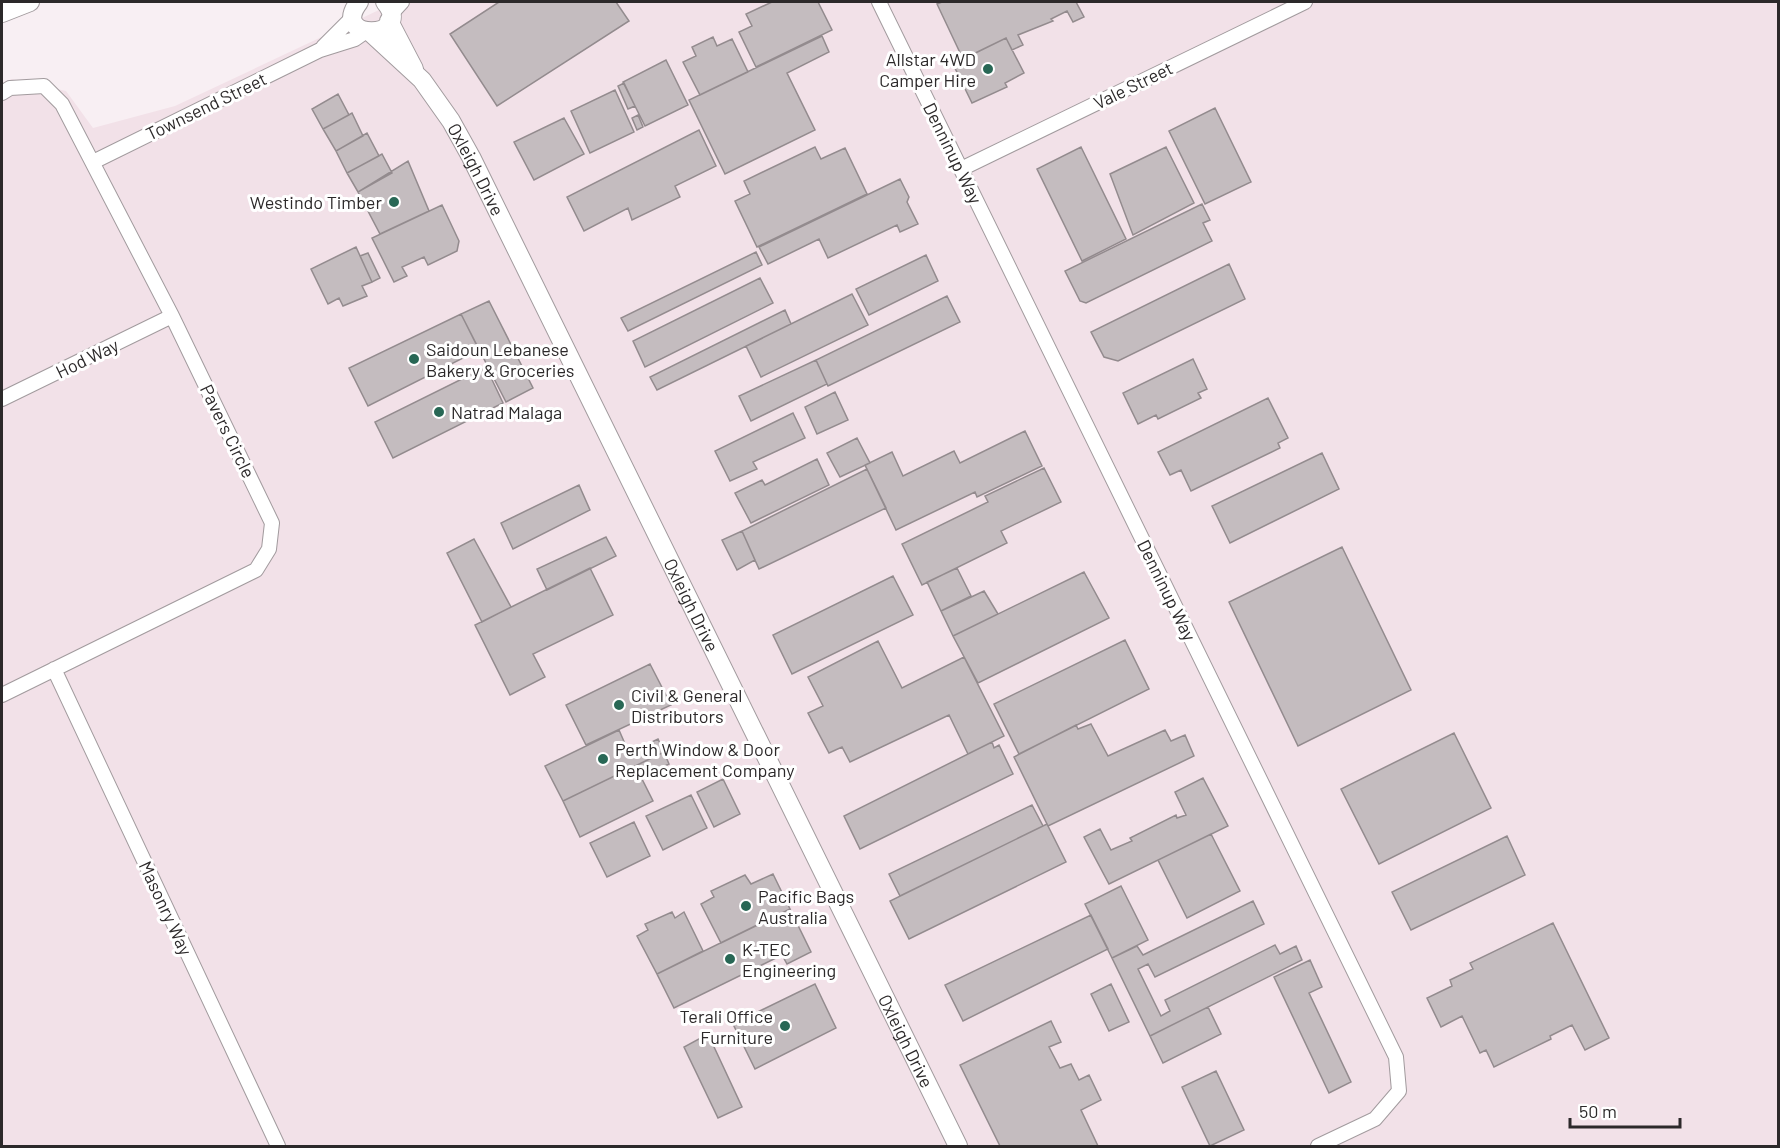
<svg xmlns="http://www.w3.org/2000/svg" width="1780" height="1148" viewBox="0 0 1780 1148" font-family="Barlow,sans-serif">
<rect width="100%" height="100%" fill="#f8eff3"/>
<path fill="#f2e1e8" d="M396 2H1778V1146H2V83L12 79 66 91 93 128 175 106Z"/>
<path fill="#c4bcbf" stroke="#938b8e" stroke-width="1.5" d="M499 2H616L629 21 497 106 450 34Z
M772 2H818L832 30 756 67 739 32 752 26 746 14Z
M942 2H1076L1084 17 1073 22 1067 11 1051 19 1053 21 1018 35 1023 45 1012 50 1006 38 963 59 937 4Z
M822 36 829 52 787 73 815 130 725 174 689 100Z
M713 37 717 46 732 39 748 72 700 95 683 62 696 56 692 47Z
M1006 38 1024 73 1005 83 1007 87 972 103 953 64Z
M666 60 688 105 645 126 623 82Z
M624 83 635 106 628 109 618 86Z
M615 90 634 132 590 153 571 111Z
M338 94 349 115 323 129 312 109Z
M1215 108 1251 182 1205 204 1169 131Z
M352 113 363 136 336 151 323 129Z
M638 115 643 127 637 130 632 118Z
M564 118 584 154 534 180 514 142Z
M699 130 716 166 675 186 680 197 632 220 628 208 584 231 567 197Z
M367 133 379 156 347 173 336 151Z
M815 147 821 159 845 148 867 194 757 247 735 201 750 194 744 181Z
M1081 147 1126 239 1082 261 1037 169Z
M1166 147 1194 203 1133 235 1110 174Z
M382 154 392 173 358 192 347 173Z
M408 161 429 211 380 234 358 192Z
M900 179 909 197 907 202 918 224 900 232 897 225 828 258 819 239 768 264 759 247Z
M1202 204 1210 220 1203 223 1212 241 1086 303 1080 301 1065 271Z
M442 205 459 241 457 251 428 265 424 257 402 267 407 276 394 282 372 238Z
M356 247 372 282 362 286 367 296 343 306 339 298 328 304 311 269Z
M756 252 762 265 628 331 621 318Z
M368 253 380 278 372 282 360 256Z
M926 255 938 281 869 315 856 289Z
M1229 264 1245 299 1118 361 1104 357 1091 332Z
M760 278 773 303 645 367 633 341Z
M852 294 868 325 761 377 746 346Z
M947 296 960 322 828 386 816 360Z
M489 301 533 388 506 402 461 314Z
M785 310 791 324 657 390 650 377Z
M461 314 479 350 368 406 349 368Z
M1193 359 1207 389 1198 393 1201 398 1158 419 1156 415 1138 424 1123 393Z
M816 360 827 384 751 421 739 396Z
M486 367 503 403 393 458 375 422Z
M835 392 848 420 817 434 805 407Z
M1268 398 1288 438 1278 443 1280 448 1191 491 1181 470 1170 475 1158 452Z
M793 413 805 438 753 462 757 469 730 481 715 451Z
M1025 431 1042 466 977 497 975 492 896 530 865 465 892 452 903 476 954 451 960 463Z
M857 438 870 463 840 477 827 453Z
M1322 453 1339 489 1230 543 1212 506Z
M817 459 829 485 751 523 735 493 762 480 765 485Z
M1044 468 1061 502 1001 531 1007 543 922 585 902 544 988 502 985 496Z
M867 469 886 508 759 569 742 531Z
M579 485 590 510 513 549 501 523Z
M742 531 755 560 737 570 722 540Z
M606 537 616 556 547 590 537 569Z
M474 539 511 607 482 622 447 553Z
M1342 547 1411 690 1298 746 1229 602Z
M590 568 613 615 533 654 545 677 510 695 475 625Z
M957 568 971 596 941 611 927 582Z
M1084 572 1109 618 978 683 953 636Z
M893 576 913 615 792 674 773 635Z
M984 591 998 614 953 636 941 611Z
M1125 640 1149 689 1019 754 994 704Z
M878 641 902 688 964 657 1004 736 968 754 949 715 850 762 842 747 829 753 808 713 823 706 808 677Z
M650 664 671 705 586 745 566 705Z
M1091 724 1108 756 1165 730 1171 741 1185 735 1194 756 1048 826 1014 757 1076 725 1078 729Z
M619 730 629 753 658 739 664 752 563 801 545 766Z
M1454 733 1491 808 1379 864 1341 789Z
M992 742 994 748 999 745 1013 774 860 849 844 816Z
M664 752 669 764 641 777 653 801 580 837 563 801Z
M1203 778 1228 826 1109 884 1084 837 1100 829 1111 850 1132 841 1130 838 1176 815 1177 818 1186 815 1175 792Z
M723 779 740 814 714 827 697 792Z
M691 795 707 828 663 850 646 816Z
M1032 805 1043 826 900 896 889 874Z
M634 822 650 856 607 877 590 843Z
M1047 824 1066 862 909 939 890 901Z
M1211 834 1240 891 1187 918 1158 860Z
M1507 836 1525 875 1411 930 1392 892Z
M773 874 790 909 721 943 701 904 714 897 711 891 745 875 751 884Z
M1121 886 1148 940 1112 958 1085 904Z
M1253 901 1264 924 1155 977 1148 964 1138 969 1161 1016 1170 1011 1165 1000 1275 945 1280 954 1296 946 1302 960 1150 1036 1112 958 1137 946 1143 955Z
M790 909 811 952 787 964 782 955 674 1008 657 974Z
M672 912 675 918 684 912 703 951 657 974 637 936 648 930 645 924Z
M1091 915 1108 949 963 1021 945 985Z
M1553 923 1609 1038 1585 1050 1572 1025 1550 1036 1551 1039 1494 1067 1486 1050 1480 1053 1462 1016 1441 1027 1427 998 1452 986 1450 980 1473 969 1470 963Z
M1310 960 1322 987 1309 993 1351 1082 1329 1093 1274 977Z
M815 984 836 1028 755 1069 733 1024Z
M1111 984 1129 1022 1109 1031 1091 994Z
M1208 1007 1221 1034 1163 1063 1150 1036Z
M1051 1021 1061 1042 1049 1047 1060 1068 1071 1064 1079 1080 1089 1075 1101 1100 1081 1110 1098 1146H1000L960 1065Z
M708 1034 742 1107 718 1118 684 1047Z
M1216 1071 1244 1130 1210 1146 1182 1087Z"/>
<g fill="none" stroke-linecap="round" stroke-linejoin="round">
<g stroke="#a29b9e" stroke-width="16">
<path id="street" d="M879 2 1396 1057 1399 1091 1375 1119 1318 1146
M390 15 402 2
M323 47 351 19 353 12
M2 93 10 88 44 86 62 104 172 316 272 523 269 549 256 570 2 695
M93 162 320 50 355 39 365 32
M961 169 1305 2
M2 399 172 316
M54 669 278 1146"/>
</g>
<g stroke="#a29b9e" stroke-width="20">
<g id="secondary">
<path d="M359 2C328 42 416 40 385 2"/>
<path d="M2 13 30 2"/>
<path d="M389 21 414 69"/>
<path id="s1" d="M371 33 422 80 451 121 471 157 958 1146"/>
</g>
</g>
<use href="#street" stroke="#fff" stroke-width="14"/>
<use href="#secondary" stroke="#fff" stroke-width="18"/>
</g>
<g fill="#286755" stroke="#fff" stroke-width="2">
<circle cx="988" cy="69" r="6"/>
<circle cx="394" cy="202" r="6"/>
<circle cx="414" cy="359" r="6"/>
<circle cx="439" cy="412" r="6"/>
<circle cx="619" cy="705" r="6"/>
<circle cx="603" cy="759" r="6"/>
<circle cx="746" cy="906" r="6"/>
<circle cx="730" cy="959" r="6"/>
<circle cx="785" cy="1026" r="6"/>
</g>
<g text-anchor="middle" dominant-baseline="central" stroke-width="6" stroke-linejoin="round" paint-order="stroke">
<g font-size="18" fill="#2c292a" stroke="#fff" text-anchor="start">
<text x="976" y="59" text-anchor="end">Allstar 4WD<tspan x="976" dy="21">Camper Hire</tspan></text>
<text x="382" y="202" text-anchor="end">Westindo Timber</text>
<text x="426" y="349">Saidoun Lebanese<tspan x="426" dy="21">Bakery &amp; Groceries</tspan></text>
<text x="451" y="412">Natrad Malaga</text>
<text x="631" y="695">Civil &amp; General<tspan x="631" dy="21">Distributors</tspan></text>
<text x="615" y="749">Perth Window &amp; Door<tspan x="615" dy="21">Replacement Company</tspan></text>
<text x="758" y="896">Pacific Bags<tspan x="758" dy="21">Australia</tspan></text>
<text x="742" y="949">K-TEC<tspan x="742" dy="21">Engineering</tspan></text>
<text x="773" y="1016" text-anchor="end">Terali Office<tspan x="773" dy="21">Furniture</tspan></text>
</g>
<g font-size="18" fill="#2c292a" stroke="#fff">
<text transform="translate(1133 85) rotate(-26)">Vale Street</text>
<text transform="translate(206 106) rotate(-26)">Townsend Street</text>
<text transform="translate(953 153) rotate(64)">Denninup Way</text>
<text stroke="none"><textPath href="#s1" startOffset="174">Oxleigh Drive</textPath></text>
<text transform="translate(87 358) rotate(-26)">Hod Way</text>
<text transform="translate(228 431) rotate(64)">Pavers Circle</text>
<text transform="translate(1167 590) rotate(64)">Denninup Way</text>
<text stroke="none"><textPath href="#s1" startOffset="660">Oxleigh Drive</textPath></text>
<text transform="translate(166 908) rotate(65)">Masonry Way</text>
<text stroke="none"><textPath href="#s1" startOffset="1146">Oxleigh Drive</textPath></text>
</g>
</g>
<rect width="1780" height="1148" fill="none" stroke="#2c292a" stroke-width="6"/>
<path d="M1570 1118v9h110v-9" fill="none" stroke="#2c292a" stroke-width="3"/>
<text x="1579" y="1118" font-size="18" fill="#2c292a" stroke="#ffffff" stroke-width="4.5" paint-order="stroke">50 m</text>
</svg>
